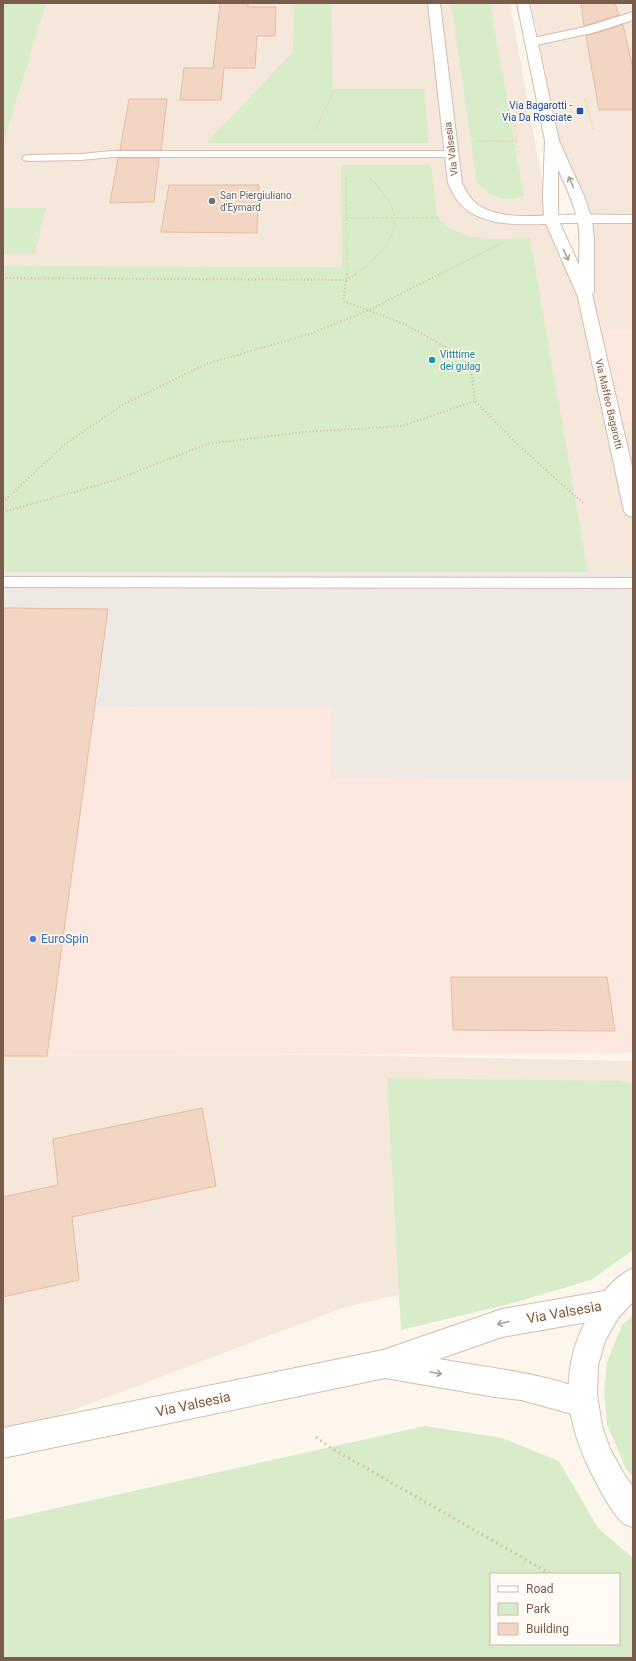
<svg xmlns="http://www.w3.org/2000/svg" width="636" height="1661" viewBox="0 0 636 1661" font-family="Roboto,sans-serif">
<rect width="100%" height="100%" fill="#fdf6ec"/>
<path fill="#f5e8da" d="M3 3H510L549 220 583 298 633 523V572H3Z
M531 3H633V329H599L592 301 594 242 588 207 559 141Z
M620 421H633V478Z
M330 1055 633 1061V1211L594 1252 345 1307 3 1437V1056Z"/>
<path fill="#fde8e0" d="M599 329H633V421H620Z
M3 707 331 708V778L633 781V1053L3 1056Z"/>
<path fill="#efe9e4" d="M3 572H633V781L331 778V708L3 707Z"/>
<path fill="#d8ecc9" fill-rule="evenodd" d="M3 3H46L3 144Z
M294 3H331L333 89H424L429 143H206L293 52Z
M451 3H490L524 196C501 203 495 198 477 183Z
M341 165H431L437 215C454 245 502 238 530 238L588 572H3V266L342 267Z
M3 208H46L35 254H3Z
M387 1078 618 1081 633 1084V1250L591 1280 509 1304 401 1330Z
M633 1315V1477L626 1469 607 1424 604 1391 607 1362 622 1325Z
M425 1426 502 1438 559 1461 598 1528 633 1558V1658H3V1520ZM491 1574H619V1644H491Z"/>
<path fill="#f3d5c3" stroke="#e6bba3" d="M220 3H248V7H276L275 36H257L255 68H224L221 100H180L184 68H213Z
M581 3H615L619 15 584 26Z
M623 25 633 69V110H599L586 36Z
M129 99H167L161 150H120Z
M118 158H159L154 202 110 203Z
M169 185H259L257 233 161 232Z
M3 608 108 609 47 1056H3Z
M451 977H607L615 1031 453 1030Z
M202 1108 216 1186 72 1217 79 1280 3 1297V1197L58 1185 53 1139Z"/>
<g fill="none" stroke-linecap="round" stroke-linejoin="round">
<g stroke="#d1beb0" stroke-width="2">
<path id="service" d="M112 151H452L458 154 452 157H112L81 160 28 161 24 160 22 158 24 156 28 155 81 154Z
M3 577 633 578V588L3 587Z"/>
</g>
<g stroke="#d1beb0" stroke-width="2">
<path id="minor" d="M428 3H440L462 183C466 191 470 199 478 205 503 221 538 215 565 215 588 214 610 215 633 215V223C611 223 588 223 566 223 536 224 492 229 467 210 457 203 453 193 448 183Z
M633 12V20L592 33 532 46 528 45 526 42 528 39 585 27Z
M610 1290 620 1294 624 1304 620 1314 610 1318 502 1337 439 1359C490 1368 544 1373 593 1393L597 1403 593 1413 583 1417 521 1400 495 1397 385 1378 3 1458V1428L383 1350 502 1309Z"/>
</g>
<g stroke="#d1beb0" stroke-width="2">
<path id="tertiary" d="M517 3H529L559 141 584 196 592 219 594 240V292L592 294 633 471V517L627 515 624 511 578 297 544 219 543 196 545 141ZM558 169C565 185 573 201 577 218 581 233 579 250 579 265L558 219Z
M633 1268V1302L618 1318 605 1341 598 1365 597 1395 602 1426 610 1449 624 1474 633 1487V1527C630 1526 625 1525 622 1522 614 1515 602 1494 597 1484 565 1425 556 1371 591 1311 601 1294 615 1276 633 1268Z"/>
</g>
<path stroke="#d9b8a5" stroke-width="1.5" stroke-dasharray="0.5 2" stroke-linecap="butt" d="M585 99 593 129
M514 124 519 155
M315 130 335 88
M478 141H517
M346 178 347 275
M346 218H443
M354 275C374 261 401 238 393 211 390 199 378 187 370 178
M438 275 500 244"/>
<path stroke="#d9b8a5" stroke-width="2" stroke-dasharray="1 2.5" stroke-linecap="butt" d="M347 274 343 301 405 324 459 355 467 365 472 376 475 401 517 444 584 504
M3 278 347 280 356 274
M3 502 64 445 122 405 206 364 310 334 369 310 440 274
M3 512 113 481 207 444 305 432 402 426 475 401"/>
<path stroke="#d9b8a5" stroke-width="3" stroke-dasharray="1.5 4" stroke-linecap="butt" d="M316 1437 331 1448 551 1574"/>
<use href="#service" fill="#fff" fill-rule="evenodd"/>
<use href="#minor" fill="#fff" fill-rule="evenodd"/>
<use href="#tertiary" fill="#fff" fill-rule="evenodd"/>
</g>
<defs><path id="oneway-shaft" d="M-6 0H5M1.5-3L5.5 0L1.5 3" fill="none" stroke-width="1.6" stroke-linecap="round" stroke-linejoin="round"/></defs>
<g stroke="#af9d94">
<use href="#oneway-shaft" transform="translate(571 182) rotate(-114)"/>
<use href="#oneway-shaft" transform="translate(566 255) rotate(65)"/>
<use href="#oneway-shaft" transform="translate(503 1323) rotate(166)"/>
<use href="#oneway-shaft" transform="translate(436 1373) rotate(10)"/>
</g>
<rect fill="#1a4fb4" stroke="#fffaf3" stroke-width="1.5" x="576" y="107" width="8" height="8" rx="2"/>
<circle fill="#6b7280" stroke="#fffaf3" stroke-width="1.5" cx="212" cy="201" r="4"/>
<circle fill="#0f9aa8" stroke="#fffaf3" stroke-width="1.5" cx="432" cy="360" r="4"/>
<circle fill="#3f7fe0" stroke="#fffaf3" stroke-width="1.5" cx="33" cy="939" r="4"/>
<g text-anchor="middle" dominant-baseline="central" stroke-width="3" stroke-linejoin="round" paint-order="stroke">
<g font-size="10" fill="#164399" stroke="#fffaf3" text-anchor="end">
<text x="572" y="105">Via Bagarotti -<tspan x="572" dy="12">Via Da Rosciate</tspan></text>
</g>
<g font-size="10" fill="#7a5c4d" stroke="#fffaf3">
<text transform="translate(451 149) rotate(-97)">Via Valsesia</text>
<text transform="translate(609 404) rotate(77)">Via Maffeo Bagarotti</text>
</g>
<g font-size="10" fill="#5b616d" stroke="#fffaf3" text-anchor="start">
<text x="220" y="195">San Piergiuliano<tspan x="220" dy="12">d'Eymard</tspan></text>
</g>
<g font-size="10" fill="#0d838f" stroke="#fffaf3" text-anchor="start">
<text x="440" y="354">Vitttime<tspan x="440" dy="12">dei gulag</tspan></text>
</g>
<g font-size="12" fill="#366cbe" stroke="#fffaf3" text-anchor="start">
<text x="41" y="939">EuroSpin</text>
</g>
<g font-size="14" fill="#7a5c4d" stroke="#fffaf3">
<text transform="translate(564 1312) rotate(-10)">Via Valsesia</text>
<text transform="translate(193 1404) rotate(-12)">Via Valsesia</text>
</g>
</g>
<rect width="636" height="1661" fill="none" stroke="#7a5c4d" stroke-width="8"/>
<rect x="490" y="1573" width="130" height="72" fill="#fffaf3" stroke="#cabbb1"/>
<rect x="498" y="1586" width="20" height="6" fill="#ffffff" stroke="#cabbb1"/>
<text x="526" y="1593" font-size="12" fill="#7a5c4d">Road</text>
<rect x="498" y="1603" width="20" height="12" fill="#d8ecc9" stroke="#cabbb1"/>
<text x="526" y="1613" font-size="12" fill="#7a5c4d">Park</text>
<rect x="498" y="1623" width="20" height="12" fill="#f3d5c3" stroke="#cabbb1"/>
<text x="526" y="1633" font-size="12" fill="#7a5c4d">Building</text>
</svg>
